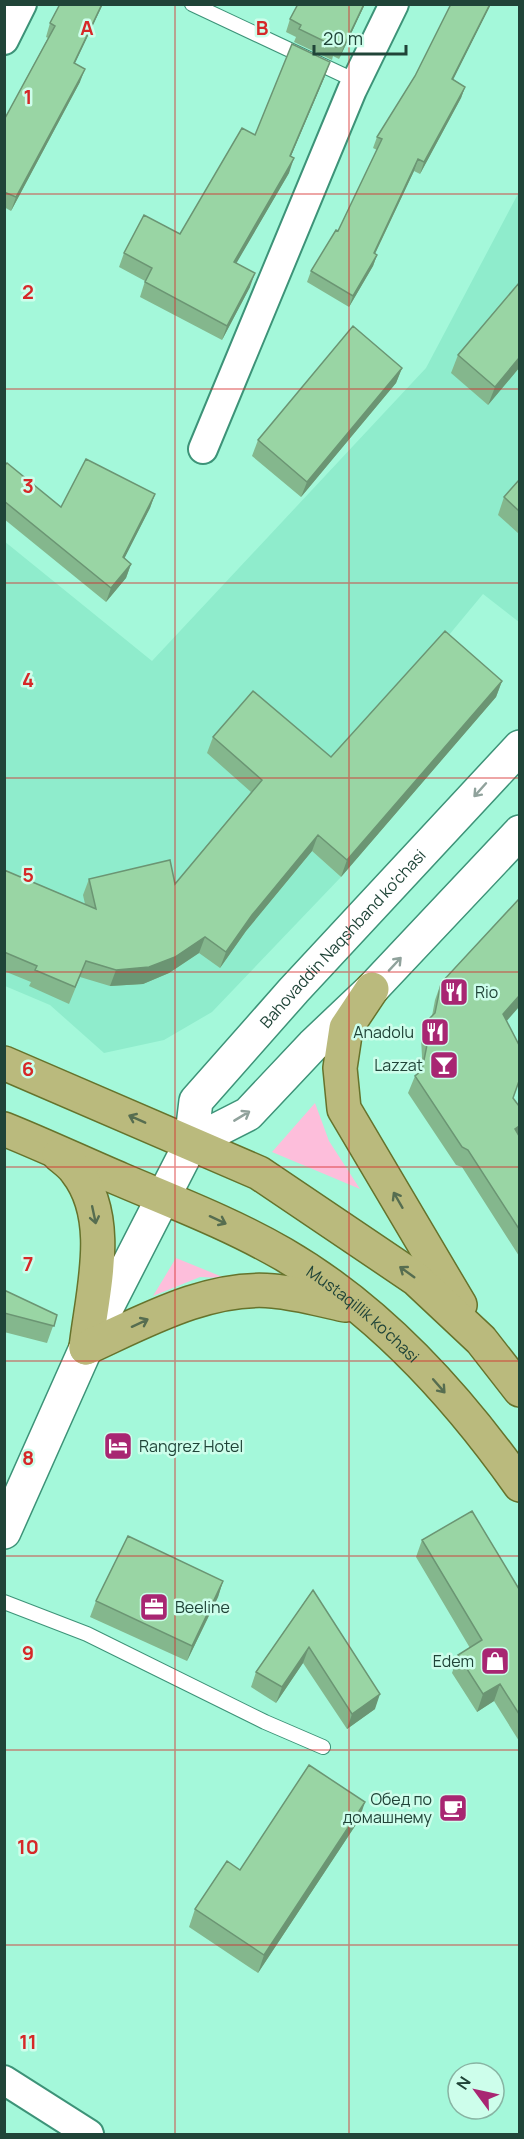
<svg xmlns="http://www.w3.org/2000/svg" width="524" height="2139" viewBox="0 0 524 2139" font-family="Manrope,sans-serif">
<rect width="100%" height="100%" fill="#a4f8da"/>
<path fill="#8feccc" d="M519 192V622L483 594 439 647 311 850 341 877 212 1012 164 1040 104 1053 50 1005 5 986 4 541 152 661 426 368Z"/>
<path fill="#fdbedb" d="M315 1103 329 1141 360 1189 272 1152Z
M176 1258 225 1278 200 1277 153 1296Z"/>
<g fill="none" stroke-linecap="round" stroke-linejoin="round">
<g stroke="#3d9378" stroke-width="16">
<path id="lane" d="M192 4 356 81
M4 1602 87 1634 265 1722 323 1747"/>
</g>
<g stroke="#3d9378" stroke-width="32">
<path id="street" d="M4 40 22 4
M203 449 352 90 394 4
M4 2080 89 2134"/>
</g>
<g stroke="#3d9378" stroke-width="36">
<g id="secondary">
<path d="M191 1143 248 1114 313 1045 372 989 520 832"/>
<path id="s1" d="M4 1532 86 1348 191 1143 196 1101 294 990 520 747"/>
</g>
</g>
<g stroke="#66732c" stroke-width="36">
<g id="primary">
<path d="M372 989 346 1028 340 1068 344 1109 460 1305"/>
<path d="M4 1063 259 1173 416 1279 481 1340 520 1390"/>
<path id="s2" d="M4 1129C44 1145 82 1163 122 1180 176 1203 231 1224 283 1254 378 1309 457 1396 520 1485"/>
<path d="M59 1155C65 1160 72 1165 76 1171 114 1219 92 1293 86 1348"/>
<path d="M86 1348C143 1322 209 1285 273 1291 298 1293 321 1300 345 1305"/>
</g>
</g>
<use href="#lane" stroke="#fff" stroke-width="14"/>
<use href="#street" stroke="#fff" stroke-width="28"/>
<use href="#secondary" stroke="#fff" stroke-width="33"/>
<use href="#primary" stroke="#baba7d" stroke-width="33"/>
</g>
<path fill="#84b78d" d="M60 4 80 82 11 211 4 207V120L48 38 46 37 50 23Z
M298 4H365L339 59 333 56 332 60 294 42 296 37 286 32 290 19Z
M491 4 453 79 465 87 461 98 420 174 414 171 375 254 377 255 373 266 349 307 307 282 311 271 338 231 377 150 373 148 377 137 415 76Z
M325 76 291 156 289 173 236 263 250 287 222 340 140 297 145 281 119 267 124 253 180 234 255 135Z
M519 283V368L488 405 451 373 458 355Z
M402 368 396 383 301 497 252 456 258 440Z
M4 466 61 507 155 494 150 508 124 558 131 564 126 578 106 602 4 519Z
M519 480V534L498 515 504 497Z
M502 681 496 697 341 877 312 851 246 931 220 968 199 953 169 973 143 984 110 986 80 977 69 1004 29 986 31 982 4 971V870L85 904 83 895 89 879 175 884 251 792 207 753 213 737 331 757Z
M441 983 507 1021 513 1099 519 1106V1256L462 1167 456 1165 408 1093 415 1076 419 1072 422 1057 421 1038 427 1021 432 1016 435 1000Z
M4 1290 57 1315 47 1343 4 1332Z
M422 1540 519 1589V1741L494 1701 477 1712 452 1673 458 1655 470 1648 416 1557Z
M223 1581 218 1597 187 1661 90 1617 96 1601Z
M313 1590 375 1709 347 1729 303 1663 276 1703 251 1687 256 1672Z
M359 1820 258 1973 189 1927 195 1909 240 1870Z"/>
<path fill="#6b9573" d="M102 4H103L69 76 74 63Z
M364 4H365L339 59 344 46Z
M490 4H491L448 90 452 79Z
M330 62 325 76 285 170 290 156Z
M85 69 80 82 11 211 16 197Z
M465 87 461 98 420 174 424 162Z
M294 158 289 173 229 276 234 262Z
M418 159 414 171 370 264 374 253Z
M377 255 373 266 349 307 353 296Z
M255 273 250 287 222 340 227 326Z
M519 358V368L488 405 495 387Z
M402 368 396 383 301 497 307 482Z
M155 494 150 508 118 571 123 557Z
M131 564 126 578 106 602 111 588Z
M502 681 496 697 341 877 347 860Z
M318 835 312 851 246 931 220 968 226 952 252 915Z
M205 937 199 953 169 973 143 984 110 986 116 970Z
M519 996V1007L497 1032 503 1014Z
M519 1126V1138L515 1129Z
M223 1581 218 1597 187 1661 192 1646Z
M309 1647 303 1663 276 1703 282 1687Z
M500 1684 494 1701 477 1712 483 1694Z
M380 1694 375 1709 347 1729 352 1714Z
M365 1802 359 1820 258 1973 264 1955Z"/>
<path fill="#99d5a4" stroke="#6b9573" stroke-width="1.5" d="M60 4H102L74 63 85 69 16 197 4 192V120L55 26 50 23Z
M298 4H364L344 46 338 43 336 47 299 29 301 25 290 19Z
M451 4H490L452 79 465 87 424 162 418 159 374 253 377 255 353 296 311 271 336 230 338 231 382 139 377 137 415 76Z
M292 44 330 62 290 156 294 158 234 262 255 273 227 326 145 282 152 268 124 253 144 215 180 234 242 128 255 135Z
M519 283V358L495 387 458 355Z
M353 326 402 368 307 482 258 440Z
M86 459 155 494 123 557 131 564 111 588 4 501V466L7 463 61 507Z
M519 480V511L504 497Z
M445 631 502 681 347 860 318 835 252 915 226 952 205 937 175 957 149 967 116 970 86 961 75 987 35 970 37 966 4 952V870L96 909 89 879 170 860 175 884 262 780 213 737 253 691 331 757Z
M519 899V996L503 1014 519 1045V1081L513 1098 519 1106V1126L515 1129 519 1136V1229L468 1150 462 1147 415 1076 422 1070 428 1040 427 1021 435 1013 441 983Z
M4 1290 57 1315 54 1326 4 1313Z
M472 1511 519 1589V1714L500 1684 483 1694 458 1655 482 1640 422 1540Z
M128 1536 223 1581 192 1646 96 1601Z
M313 1590 380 1694 352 1714 309 1647 282 1687 256 1672Z
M309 1765 365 1802 264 1955 195 1909 227 1861 240 1870Z"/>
<defs><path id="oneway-shaft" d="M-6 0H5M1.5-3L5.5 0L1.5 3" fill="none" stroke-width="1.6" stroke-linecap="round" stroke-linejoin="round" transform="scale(1.5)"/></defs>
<g stroke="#90a29c">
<use href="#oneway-shaft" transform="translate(480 790) rotate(132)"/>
<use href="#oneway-shaft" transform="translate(395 964) rotate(-47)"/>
<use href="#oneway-shaft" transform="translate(242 1116) rotate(-31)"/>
</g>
<g stroke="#566d50">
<use href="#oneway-shaft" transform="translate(137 1119) rotate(-156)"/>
<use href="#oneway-shaft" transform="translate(398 1200) rotate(-120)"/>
<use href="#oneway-shaft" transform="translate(94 1215) rotate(78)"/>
<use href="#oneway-shaft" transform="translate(218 1220) rotate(25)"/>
<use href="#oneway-shaft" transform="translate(407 1272) rotate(-144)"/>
<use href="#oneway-shaft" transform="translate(140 1323) rotate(-25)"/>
<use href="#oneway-shaft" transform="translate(439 1386) rotate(49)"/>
</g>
<path fill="none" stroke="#d62828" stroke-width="1.5" stroke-opacity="0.55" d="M175 4V2134M349 4V2134M4 194H520M4 389H520M4 583H520M4 778H520M4 972H520M4 1167H520M4 1361H520M4 1556H520M4 1750H520M4 1945H520"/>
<defs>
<g id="restaurant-square" transform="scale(1.5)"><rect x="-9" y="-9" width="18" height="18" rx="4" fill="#a82672" stroke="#cdfeeb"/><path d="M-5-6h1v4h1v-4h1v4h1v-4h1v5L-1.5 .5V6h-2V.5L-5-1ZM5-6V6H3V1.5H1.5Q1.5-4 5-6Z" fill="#fff"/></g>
<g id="bar-square" transform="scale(1.5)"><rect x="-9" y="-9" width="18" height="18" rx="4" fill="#a82672" stroke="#cdfeeb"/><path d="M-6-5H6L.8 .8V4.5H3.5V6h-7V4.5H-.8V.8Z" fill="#fff"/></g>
<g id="hotel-square" transform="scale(1.5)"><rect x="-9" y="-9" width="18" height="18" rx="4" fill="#a82672" stroke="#cdfeeb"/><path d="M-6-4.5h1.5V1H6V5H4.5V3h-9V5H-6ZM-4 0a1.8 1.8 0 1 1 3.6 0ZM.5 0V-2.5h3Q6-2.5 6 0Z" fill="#fff"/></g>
<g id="office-square" transform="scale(1.5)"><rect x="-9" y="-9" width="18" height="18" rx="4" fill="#a82672" stroke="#cdfeeb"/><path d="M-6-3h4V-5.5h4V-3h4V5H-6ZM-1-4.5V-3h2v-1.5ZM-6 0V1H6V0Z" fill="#fff"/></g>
<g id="shop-square" transform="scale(1.5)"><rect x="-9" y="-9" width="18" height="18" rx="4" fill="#a82672" stroke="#cdfeeb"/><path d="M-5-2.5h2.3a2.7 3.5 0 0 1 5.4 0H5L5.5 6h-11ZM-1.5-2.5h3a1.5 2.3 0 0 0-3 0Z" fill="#fff"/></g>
<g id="cafe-square" transform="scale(1.5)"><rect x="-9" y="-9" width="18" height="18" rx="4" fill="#a82672" stroke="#cdfeeb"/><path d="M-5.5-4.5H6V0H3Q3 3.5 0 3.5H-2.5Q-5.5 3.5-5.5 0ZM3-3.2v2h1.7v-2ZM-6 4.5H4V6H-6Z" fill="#fff"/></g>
</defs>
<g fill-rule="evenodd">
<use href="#restaurant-square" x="454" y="992"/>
<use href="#restaurant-square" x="435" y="1032"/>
<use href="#bar-square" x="444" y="1065"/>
<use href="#hotel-square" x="118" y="1446"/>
<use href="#office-square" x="154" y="1607"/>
<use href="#shop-square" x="495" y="1661"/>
<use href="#cafe-square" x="453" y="1808"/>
</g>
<g text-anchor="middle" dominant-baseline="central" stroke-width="5" stroke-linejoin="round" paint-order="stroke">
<g font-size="16" fill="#204438" stroke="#cdfeeb">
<text stroke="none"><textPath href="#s1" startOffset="693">Bahovaddin Naqshband ko'chasi</textPath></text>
<text stroke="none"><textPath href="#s2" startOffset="406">Mustaqillik ko'chasi</textPath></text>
</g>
<g font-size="16" fill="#204438" stroke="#cdfeeb" text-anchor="end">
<text x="475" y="992" text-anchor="start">Rio</text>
<text x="414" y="1032">Anadolu</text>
<text x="423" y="1065">Lazzat</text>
<text x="139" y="1446" text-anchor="start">Rangrez Hotel</text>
<text x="175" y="1607" text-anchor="start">Beeline</text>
<text x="474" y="1661">Edem</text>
<text x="432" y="1799">Обед по<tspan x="432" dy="18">домашнему</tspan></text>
</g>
</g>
<g font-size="20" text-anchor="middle" font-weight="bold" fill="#d62828" stroke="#cdfeeb" stroke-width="5" stroke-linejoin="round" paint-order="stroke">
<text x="87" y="35">A</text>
<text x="262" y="35">B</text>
<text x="28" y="104">1</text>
<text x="28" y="299">2</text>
<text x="28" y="493">3</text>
<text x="28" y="687">4</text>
<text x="28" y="882">5</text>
<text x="28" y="1076">6</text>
<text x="28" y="1271">7</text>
<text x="28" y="1465">8</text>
<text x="28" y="1660">9</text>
<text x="28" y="1854">10</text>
<text x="28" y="2049">11</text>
</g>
<rect width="524" height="2139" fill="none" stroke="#204438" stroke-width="12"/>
<g transform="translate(476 2091) rotate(303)"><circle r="28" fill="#cdfeeb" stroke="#88b4a3" stroke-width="1.5"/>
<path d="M0-4.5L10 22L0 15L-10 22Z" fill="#a82672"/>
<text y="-9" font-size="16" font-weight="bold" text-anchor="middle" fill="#204438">N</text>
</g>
<path d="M314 45v9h92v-9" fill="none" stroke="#204438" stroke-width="3"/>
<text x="323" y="45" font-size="18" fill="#204438" stroke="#cdfeeb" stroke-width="4.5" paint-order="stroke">20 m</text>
</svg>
